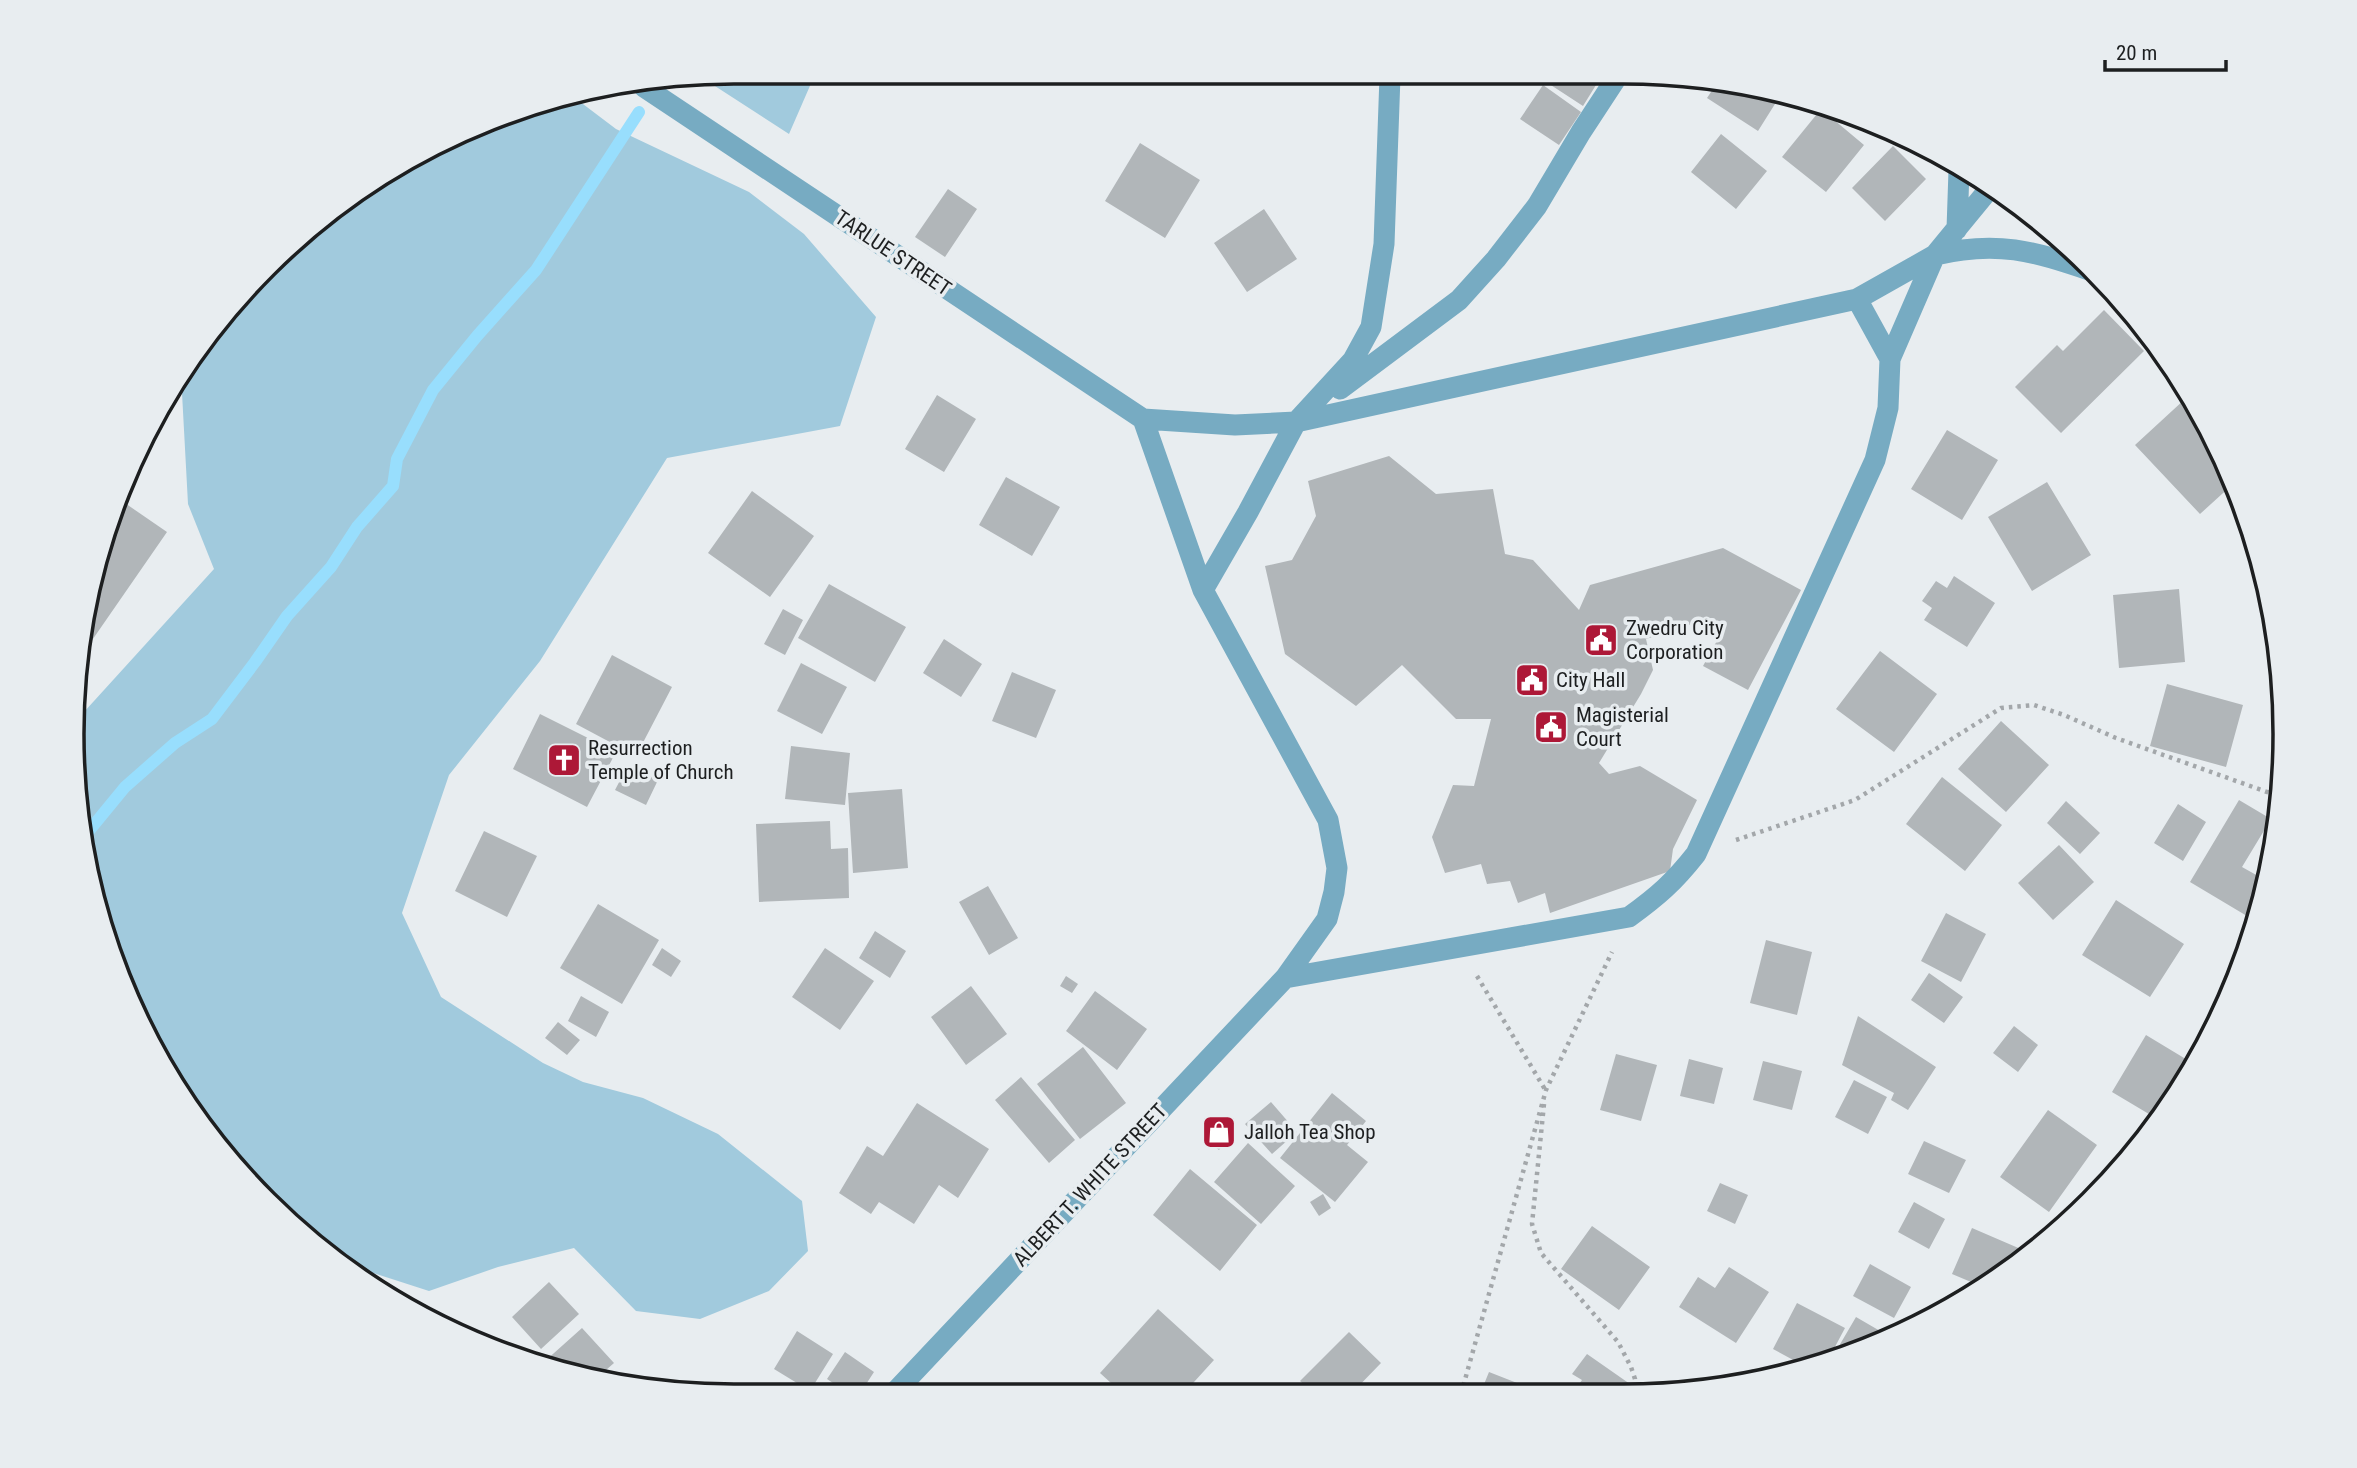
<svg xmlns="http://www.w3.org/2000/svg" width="2357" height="1468" viewBox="0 0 2357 1468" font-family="'Roboto Condensed',sans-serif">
<rect width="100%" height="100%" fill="#e8edf0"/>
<path fill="#a1cadd" d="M734 72H816L789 134 701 77Z
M575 98 616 129 749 192 804 234 876 317 840 426 667 458 540 661 449 775 402 913 441 997 543 1063 583 1082 643 1098 718 1134 802 1201 808 1251 769 1291 700 1319 636 1311 574 1248 498 1267 429 1291 330 1259 184 1102 107 947 72 734 74 723 214 569 188 504 182 393 191 364 208 331 331 208 522 107Z"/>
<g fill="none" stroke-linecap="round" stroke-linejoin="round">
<path stroke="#98defd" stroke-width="12" d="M88 832 125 787 175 743 212 719 255 662 287 616 331 567 357 527 393 486 397 459 433 390 477 336 536 270 639 112"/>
</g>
<path fill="#b1b6b9" d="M1537 76 1601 77 1583 106Z
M1719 80 1780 96 1758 131 1707 98Z
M1543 85 1581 112 1559 145 1520 119Z
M1821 109 1864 145 1826 192 1782 157Z
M1721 134 1767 171 1736 209 1691 172Z
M1140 143 1200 180 1165 238 1105 201Z
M1893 146 1926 179 1885 221 1852 188Z
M948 189 977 209 945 257 915 237Z
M1264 209 1297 259 1247 292 1214 243Z
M2104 310 2144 351 2061 433 2015 387 2057 345 2063 351Z
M937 395 976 419 944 472 905 449Z
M2185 399 2204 420 2233 484 2200 514 2135 445Z
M1947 430 1998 460 1962 520 1911 489Z
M1389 456 1436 494 1493 489 1505 554 1533 560 1579 610 1590 585 1723 548 1801 590 1748 690 1703 666 1724 628 1708 619 1646 639 1653 670 1641 694 1599 763 1609 774 1640 766 1697 800 1673 849 1670 871 1550 913 1545 893 1518 903 1510 881 1487 884 1481 864 1445 873 1432 837 1453 785 1474 786 1491 719H1456L1402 665 1356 706 1285 654 1265 566 1292 560 1316 516 1308 481Z
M1006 477 1060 507 1032 556 979 525Z
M2047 482 2091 555 2032 591 1988 517Z
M752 491 814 536 770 597 708 553Z
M119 499 167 532 86 649 107 522Z
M1954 576 1995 603 1967 647 1924 620 1932 608 1922 601 1936 581 1947 588Z
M829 584 906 627 875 682 798 638Z
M2179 589 2185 662 2119 668 2113 595Z
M783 609 803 620 785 655 764 644Z
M944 639 982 664 961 697 923 673Z
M1880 651 1937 694 1894 752 1836 709Z
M612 655 672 687 636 756 576 724Z
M801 663 847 687 822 734 777 711Z
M1012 672 1056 690 1036 738 992 721Z
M2167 684 2243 705 2226 767 2150 746Z
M540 714 616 752 587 807 513 769Z
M2001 721 2049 765 2006 812 1958 769Z
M791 746 850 753 845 805 785 799Z
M628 765 658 780 646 805 615 790Z
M1942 777 2002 825 1965 871 1906 824Z
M902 789 908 868 853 873 848 793Z
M2239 800 2271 819 2242 867 2267 881 2263 905 2257 922 2190 882Z
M2066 801 2100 833 2080 854 2047 823Z
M2178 804 2206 822 2183 861 2154 843Z
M830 821 831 849 848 848 849 898 759 902 756 824Z
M484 831 537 856 507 917 455 891Z
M2059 845 2094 882 2053 920 2018 883Z
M988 886 1018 938 989 955 959 902Z
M2116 900 2184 944 2150 997 2082 955Z
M598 904 659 940 622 1004 560 968Z
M1946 913 1986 934 1961 982 1921 961Z
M875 931 906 951 890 978 859 958Z
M1766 940 1812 952 1797 1015 1750 1003Z
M662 948 681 961 671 977 652 965Z
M825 948 874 981 840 1030 792 997Z
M1929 973 1963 997 1944 1023 1911 1000Z
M1066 976 1078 984 1072 993 1060 986Z
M971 986 1007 1034 966 1065 931 1017Z
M1095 991 1147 1029 1117 1070 1066 1031Z
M581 996 609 1012 596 1037 568 1021Z
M1858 1016 1936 1067 1908 1110 1891 1100 1894 1093 1842 1065Z
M558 1022 580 1040 567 1055 545 1038Z
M2014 1026 2038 1045 2018 1072 1993 1053Z
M2146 1035 2194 1064 2159 1120 2112 1092Z
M1083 1047 1126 1103 1080 1139 1037 1084Z
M1616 1054 1657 1065 1641 1121 1600 1110Z
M1689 1059 1723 1068 1714 1104 1680 1096Z
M1763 1061 1802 1071 1792 1110 1753 1100Z
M1021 1077 1075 1140 1049 1163 995 1100Z
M1854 1080 1887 1097 1868 1134 1835 1117Z
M1332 1093 1366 1121 1347 1145 1368 1162 1335 1202 1280 1158Z
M1271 1102 1297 1132 1272 1154 1245 1124Z
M917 1103 989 1149 958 1198 939 1185 914 1224 879 1202 871 1214 839 1193 867 1146 883 1156Z
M2048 1110 2097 1145 2049 1212 2000 1177Z
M1220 1117 1235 1128 1219 1150 1203 1138Z
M1924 1141 1966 1160 1949 1193 1908 1174Z
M1248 1143 1295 1186 1261 1224 1214 1182Z
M1190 1169 1257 1225 1220 1271 1153 1215Z
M1720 1183 1748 1195 1735 1224 1707 1211Z
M1323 1194 1331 1208 1319 1216 1310 1202Z
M1914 1202 1945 1219 1929 1249 1898 1232Z
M1592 1226 1650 1267 1619 1310 1561 1269Z
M1972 1228 2023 1250 2018 1261 1983 1287 1952 1274Z
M1870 1264 1911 1287 1894 1318 1853 1296Z
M1729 1267 1769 1292 1736 1343 1679 1307 1698 1277 1715 1288Z
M549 1282 579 1314 541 1349 512 1317Z
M1797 1303 1845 1328 1828 1360 1808 1368 1773 1349Z
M1158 1309 1214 1360 1184 1393H1122L1100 1373Z
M1856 1317 1887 1335 1832 1358Z
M582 1328 614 1363 598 1377 544 1362Z
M797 1331 833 1354 810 1391 774 1369Z
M1349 1332 1381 1363 1351 1394 1314 1393 1300 1381Z
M845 1352 874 1372 861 1392 845 1391 827 1379Z
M1587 1354 1630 1384 1622 1395 1572 1394 1582 1380 1572 1374Z
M1752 1369 1770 1378 1746 1382Z
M1489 1372 1545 1394H1480Z"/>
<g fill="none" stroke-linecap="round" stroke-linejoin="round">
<path stroke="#a3a7aa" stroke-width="4.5" stroke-dasharray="3.5 5" stroke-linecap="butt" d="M1736 840 1855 800 2001 708 2034 705 2064 715 2116 738 2281 797
M1477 976 1546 1091
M1544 1104 1532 1224 1541 1253 1618 1342 1631 1367 1635 1379 1636 1395
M1461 1394 1546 1090 1612 952"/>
<path stroke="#77abc2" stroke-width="21" d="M644 87 1143 419
M1957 229 1959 170
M1890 359 1935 255C1997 240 2033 251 2092 271
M1340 389 1459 300 1496 259 1537 206 1581 132 1617 77
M1143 419 1235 425 1296 422 1857 299
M1203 590 1248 512 1296 422 1353 360 1371 327 1384 244 1390 76
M1285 978 1629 917C1658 896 1674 882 1696 854L1875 460 1888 408 1890 359 1857 299 1935 255 1990 188
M895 1392 1285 978 1327 919 1334 892 1337 868 1328 820 1203 590 1143 419"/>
</g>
<defs>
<g id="civic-square" transform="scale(1.75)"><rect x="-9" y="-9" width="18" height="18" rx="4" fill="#ad1837" stroke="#e8edf0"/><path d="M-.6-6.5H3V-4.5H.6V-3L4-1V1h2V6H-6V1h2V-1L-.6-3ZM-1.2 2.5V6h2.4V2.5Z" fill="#fff"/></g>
<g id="church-square" transform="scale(1.75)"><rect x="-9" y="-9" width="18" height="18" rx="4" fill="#ad1837" stroke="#e8edf0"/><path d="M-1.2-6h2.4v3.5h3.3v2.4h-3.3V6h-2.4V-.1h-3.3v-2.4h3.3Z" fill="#fff"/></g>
<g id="shop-square" transform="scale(1.75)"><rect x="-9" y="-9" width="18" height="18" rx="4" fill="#ad1837" stroke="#e8edf0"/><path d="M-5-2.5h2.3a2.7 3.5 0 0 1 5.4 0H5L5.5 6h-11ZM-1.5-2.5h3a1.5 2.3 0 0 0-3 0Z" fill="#fff"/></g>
</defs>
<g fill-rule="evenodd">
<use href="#civic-square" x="1601" y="640"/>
<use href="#civic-square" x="1532" y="680"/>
<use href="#civic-square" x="1551" y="727"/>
<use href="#church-square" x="564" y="760"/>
<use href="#shop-square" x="1219" y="1132"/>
</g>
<g text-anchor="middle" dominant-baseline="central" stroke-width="7" stroke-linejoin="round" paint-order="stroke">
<g font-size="21" fill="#1d1f20" stroke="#e8edf0">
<text transform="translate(893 253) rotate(34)">TARLUE STREET</text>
<text transform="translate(1090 1185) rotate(-47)">ALBERT T. WHITE STREET</text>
</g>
<g font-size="21" fill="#1d1f20" stroke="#e8edf0" text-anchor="start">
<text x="1626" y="628">Zwedru City<tspan x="1626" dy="24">Corporation</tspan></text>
<text x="1556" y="680">City Hall</text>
<text x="1576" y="715">Magisterial<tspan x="1576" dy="24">Court</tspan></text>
<text x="588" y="748">Resurrection<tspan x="588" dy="24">Temple of Church</tspan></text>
<text x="1244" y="1132">Jalloh Tea Shop</text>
</g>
</g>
<path d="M0 0H2357V1468H0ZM734 84H1623A650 650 0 0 1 2273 734V734A650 650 0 0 1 1623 1384H734A650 650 0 0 1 84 734V734A650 650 0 0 1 734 84Z" fill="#e8edf0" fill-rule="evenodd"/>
<path fill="none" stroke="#1d1f20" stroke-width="3.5" d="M734 84H1623A650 650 0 0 1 2273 734V734A650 650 0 0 1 1623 1384H734A650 650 0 0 1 84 734V734A650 650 0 0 1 734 84Z"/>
<path d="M2105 60v10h121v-10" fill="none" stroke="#1d1f20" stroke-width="3.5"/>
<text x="2116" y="60" font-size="21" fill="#1d1f20" stroke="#e8edf0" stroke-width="5" paint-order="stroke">20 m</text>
</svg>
